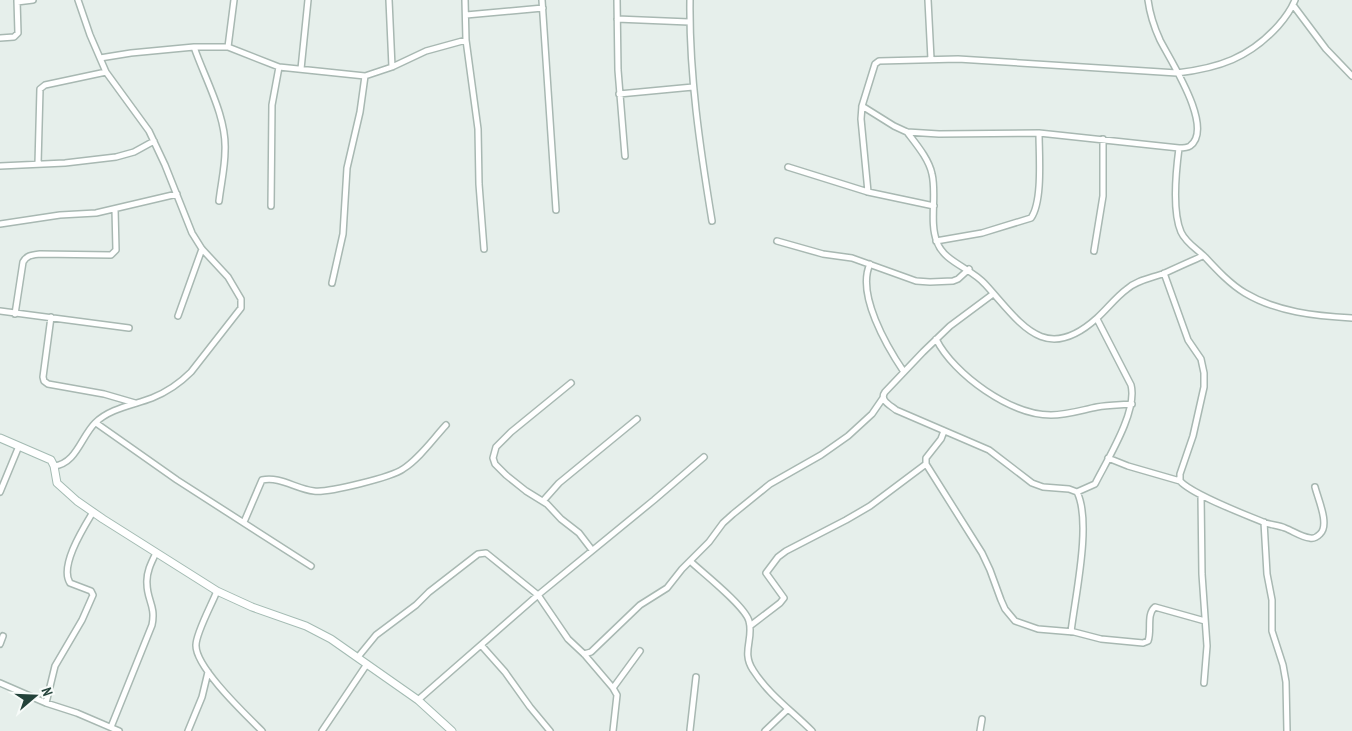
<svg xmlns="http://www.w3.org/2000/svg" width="1352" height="731" viewBox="0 0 1352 731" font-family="'PT Sans Narrow',sans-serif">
<rect width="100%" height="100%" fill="#e6efeb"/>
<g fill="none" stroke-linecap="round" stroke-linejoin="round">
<g stroke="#a8b8b2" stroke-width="8">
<path id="street" d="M389 0 392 67
M465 0 466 40 478 129 479 184 484 249
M542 0 556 210
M617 0 618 70 625 156
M690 0C689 74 700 148 712 221
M928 0 931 59
M17 2 33 0
M1293 5 1326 49 1352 76
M466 15 543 8
M617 19 689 22
M0 38 14 37 18 33 17 0
M194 47C205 79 227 117 225 151 225 167 221 184 219 201
M228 47 234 0
M100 58 131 53 194 47H228L279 67 365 76 392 67 426 51 466 40
M301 69 308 0
M619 94 693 87
M862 106 894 126 907 132 939 134 1039 133 1179 148C1182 148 1187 148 1190 146 1215 128 1170 60 1160 40 1154 27 1150 15 1148 0
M907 132C916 144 929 159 932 174 937 195 929 222 937 242 944 262 971 268 985 284 1020 322 1044 366 1097 318 1107 309 1116 297 1127 289 1137 280 1152 278 1165 273 1178 267 1191 261 1203 256
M1179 148C1176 171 1172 211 1181 232 1186 243 1197 249 1205 257 1217 270 1230 284 1245 293 1277 312 1315 316 1352 318
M38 164 40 89 45 85 106 72
M0 166 65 163 116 157 134 152 154 141
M788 167 868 192 934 206
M868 192 861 119 862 106 875 64 879 61 958 59 1177 73C1219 68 1249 58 1278 26 1285 18 1291 10 1295 0
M271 206 272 105 279 67
M0 224 60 215 96 213 177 194
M777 241 823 254 852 258 916 281 930 282 953 281 958 279 969 269
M936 241 982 233 1031 218C1043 201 1039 154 1039 133
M1094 251 1103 196V139
M870 264C856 294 887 347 904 372
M1164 273 1188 340 1201 359 1204 373V387L1193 436 1180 474V481
M332 283 343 234 347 168 360 112 365 76
M993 294 950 326 923 352 885 392C879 400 890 405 896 410L989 450 1032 483 1043 487 1069 489 1077 492C1092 522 1075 597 1071 632
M0 311 129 328
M15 314 23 262C27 255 32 255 40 254L111 255 116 250 115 209
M178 316 202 249
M51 317 43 377 44 381 48 384 104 394 135 403
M936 339C954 375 1011 415 1051 415 1067 415 1082 410 1097 407 1108 405 1120 405 1132 404
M571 383 511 432 496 447 493 458 495 464 506 475 526 491 547 504 561 519 579 533 592 550
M96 423 177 480 311 566
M944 431 941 439 926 458V464L982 553 990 570 1001 600 1005 609 1015 621 1038 629 1074 632 1101 639 1143 643 1148 641C1152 631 1146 614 1155 607L1205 621
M1108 458 1128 466 1180 481C1193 495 1244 514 1263 522 1270 525 1278 525 1285 528 1293 531 1301 537 1310 538 1314 539 1317 537 1320 534 1330 525 1318 499 1315 487
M54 466C76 464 81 437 95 423 110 408 134 405 152 398 167 392 180 383 191 372L241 308V299L228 277 202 249 192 233 165 165 149 131 106 72 90 35 78 0
M0 492 19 446
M1077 492 1095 484C1107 460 1138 411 1131 385L1097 319
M1201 495 1202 574 1207 646 1204 683
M543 501 559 483 637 419
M244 522 262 480C280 476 296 489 314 491 328 493 392 477 403 469 420 458 433 439 446 425
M1264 522 1267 574 1272 600V631L1283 665 1286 682 1287 731
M690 561C703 573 745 606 749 621 754 639 741 652 753 670 768 694 792 711 812 731
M217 591C212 604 196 633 196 645 195 667 246 715 262 731
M750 626 780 603 784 598 766 573 778 557 786 551 846 520 870 506 926 464
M0 644 3 636
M481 645 505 672 530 707 550 731
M584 654 591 652 640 605 667 588 682 569 709 542 723 523 733 514 770 484 821 455 848 436 872 414 883 398
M358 657 376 635 416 605 429 592 478 554 486 553 538 595 568 639 584 654 613 688 617 695 613 731
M0 683 46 703 77 713 119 731
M613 688 640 651
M418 700 538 595 654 500 704 457
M46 703 55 666 82 620 93 595 91 591 70 583C59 566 84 527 93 512
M111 727 152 625C156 606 147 600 147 584 146 573 151 563 156 553
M690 730 696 677
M188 731 202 697 208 672
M322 731 367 664
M765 731 788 709
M980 731 982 719"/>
</g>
<g stroke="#a4bbb3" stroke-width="9">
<path id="secondary" d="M0 438 51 460 54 466 57 483 77 501 103 519 217 591 252 607 306 626 331 639 418 700 452 731"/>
</g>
<use href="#street" stroke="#fff" stroke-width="5"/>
<use href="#secondary" stroke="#fff" stroke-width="7"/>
</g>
<g transform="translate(35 696) rotate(71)" stroke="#f7fbf9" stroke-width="4" paint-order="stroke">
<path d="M0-4L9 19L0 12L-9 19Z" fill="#24423a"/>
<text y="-8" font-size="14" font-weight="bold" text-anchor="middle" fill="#24423a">N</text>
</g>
</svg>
